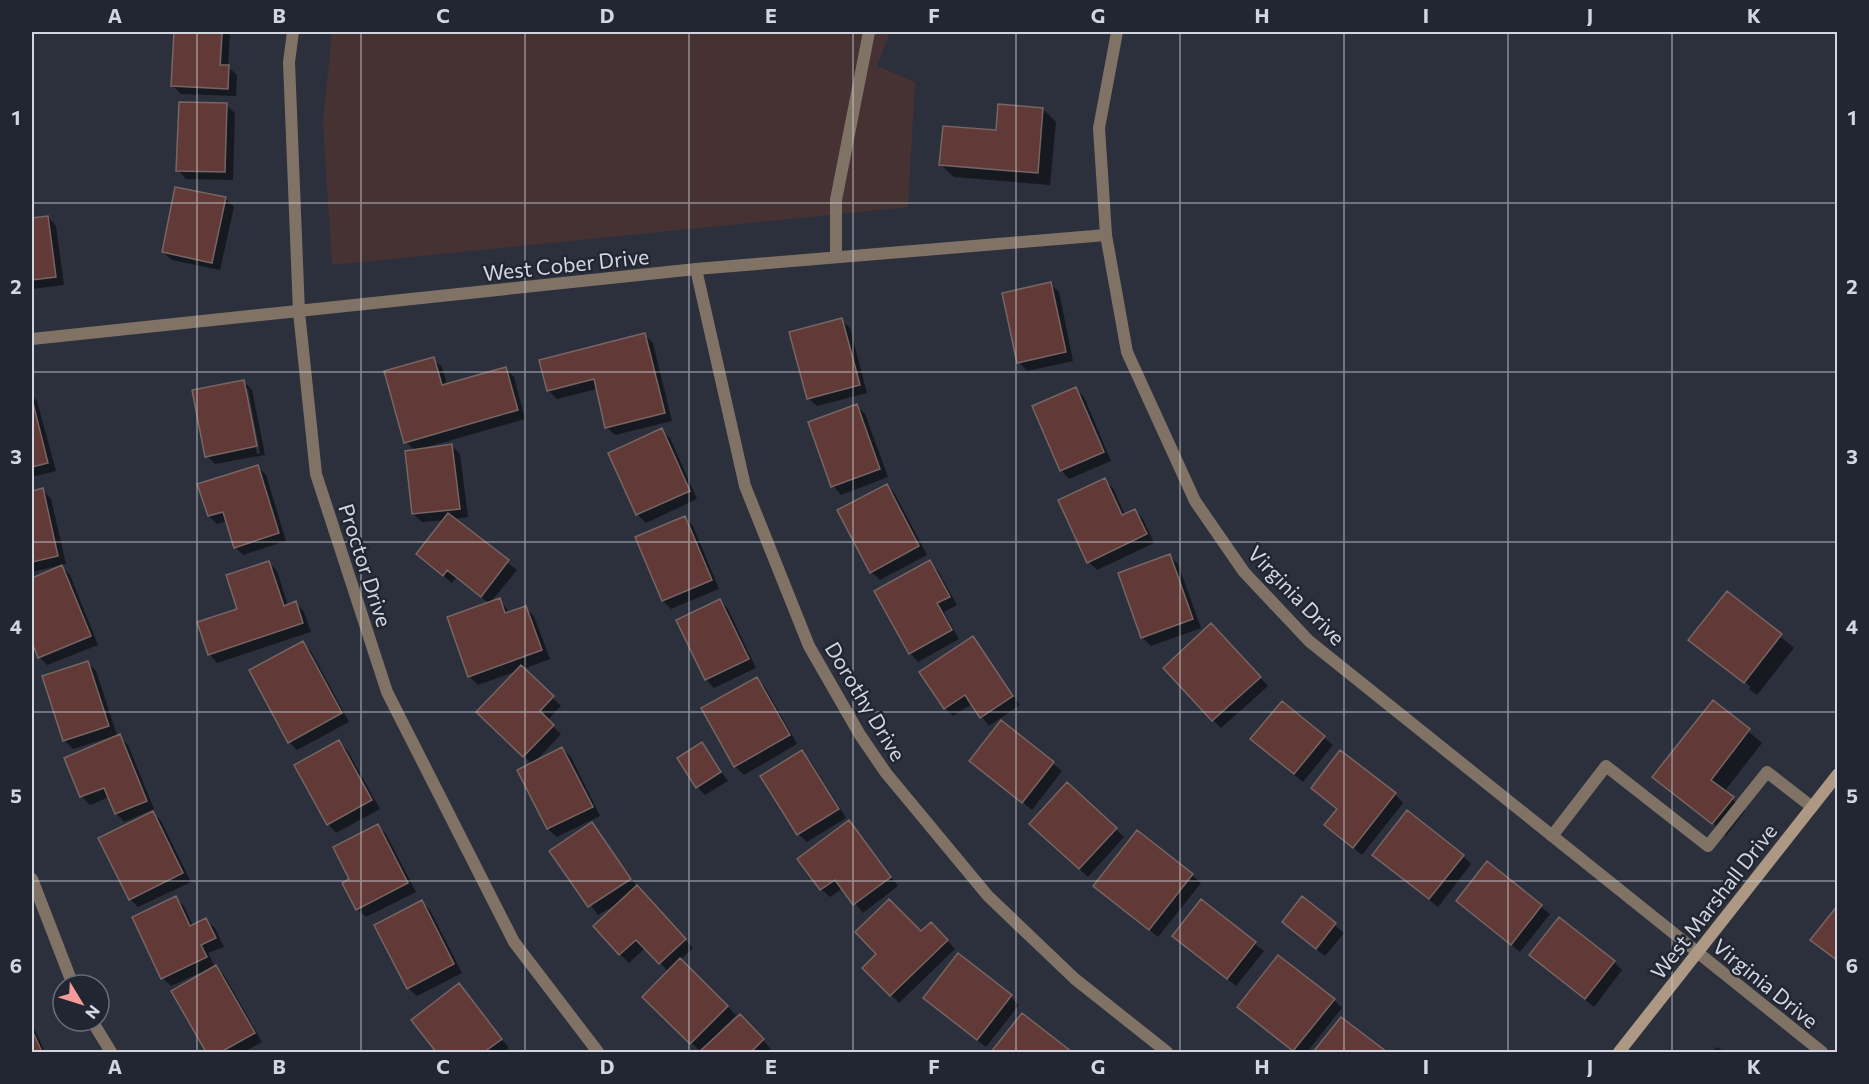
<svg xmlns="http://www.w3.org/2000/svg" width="1869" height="1084" viewBox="0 0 1869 1084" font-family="Commissioner,sans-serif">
<rect width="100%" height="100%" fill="#2c303c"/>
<path fill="#473233" d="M332 32H890L877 66 915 82 908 207 332 265 323 122Z"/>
<path fill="#0007" fill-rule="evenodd" d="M176 32H220L218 73H221L223 32H230L228 67 237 75 236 96 181 94 172 85Z
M226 105 235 113 233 180 186 179 178 170Z
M1043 109 1056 122 1050 185 954 177 941 165Z
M225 198 234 207 220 270 172 260 163 252Z
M48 217 56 226 64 285 32 289V219Z
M1050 284 1059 292 1073 361 1027 371 1019 362Z
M841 320 850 328 867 393 817 406 808 398Z
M645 335 653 343 672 421 615 435 606 427 597 389 557 399 548 390Z
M433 359 442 367 447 385 506 369 514 377 525 419 424 448 452 446 460 454 468 517 453 519 517 570 490 603 500 600 510 613 526 608 534 616 550 659 523 669 561 706 547 721 561 734 535 762 562 748 571 757 600 816 557 837 548 829 519 770 532 764 478 712 517 671 478 685 469 676 490 604 456 578 452 583 418 554 445 520 422 522 413 514 415 451 406 442Z
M244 382 252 390 265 455 215 464 207 456ZM244 389H248L260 453 257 454Z
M1076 389 1084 397 1111 461 1069 479 1061 470Z
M32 395 37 401 56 471 32 477Z
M857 406 865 414 888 477 841 495 833 486Z
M661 430 670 438 697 499 646 523 637 514Z
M258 467 266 475 286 541 243 555 235 547 227 521 217 524 209 516Z
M1104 480 1113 488 1125 515 1135 510 1143 519 1154 543 1097 570 1089 562Z
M887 485 895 494 927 555 880 580 871 572Z
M43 490 51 499 66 564 32 572V493Z
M684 518 693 526 719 589 671 609 663 601Z
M1170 556 1178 564 1201 628 1151 646 1142 637Z
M268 562 277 571 288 606 296 603 304 612 311 632 217 663 209 654Z
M930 562 938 571 957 605 944 612 959 639 918 662 910 653Z
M62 567 70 575 98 645 47 665 39 657 32 638V579Z
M1727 593 1794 648 1757 695 1749 689 1751 687 1690 640Z
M719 600 728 609 756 668 714 688 706 679Z
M1219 633 1268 686 1221 728 1213 720Z
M973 638 1020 705 989 726 972 704 953 716 945 708Z
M302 643 311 651 349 722 297 750 289 742Z
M88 663 96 671 117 735 73 749 64 740Z
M756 679 765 687 797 744 744 775 735 766Z
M1713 702 1762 743 1724 792 1745 811 1726 836 1718 830 1719 828 1654 777Z
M1282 703 1333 745 1303 782 1261 747Z
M1001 722 1062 771 1032 810 971 761Z
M119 736 128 745 154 809 124 822 116 813 109 797 90 805 81 796Z
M339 742 347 750 380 809 336 833 328 824Z
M701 744 728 781 705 795 697 787Z
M802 752 810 760 846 818 807 842 798 834Z
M1395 794 1403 803 1362 855 1326 825Z
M153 813 161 821 191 882 138 907 130 899Z
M849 822 898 886 863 913 843 888 830 897 821 889Z
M592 823 638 888 693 948 680 960 736 1015 717 1034 719 1036 748 1024 771 1049 767 1052H701L644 997 669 972 645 948 629 963 620 954 595 926 622 901 598 915 551 851Z
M378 826 386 834 416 892 366 917 357 909Z
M1116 829 1124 837 1088 877 1040 832Z
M1374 855 1463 856 1471 864 1438 907Z
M1487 863 1550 914 1520 952 1458 901Z
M1192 875 1201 883 1158 937 1095 886Z
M175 898 184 906 193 926 206 920 215 928 224 947 208 953 215 967 224 975 262 1042 244 1052H208L173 992 209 971 208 969 171 986 163 978Z
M1302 898 1344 933 1325 956 1292 930Z
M1201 901 1264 951 1236 986 1174 936Z
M422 902 430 910 462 973 417 996 408 988Z
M931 924 955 949 899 1003 865 968 921 933Z
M1531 955 1614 962 1622 970 1594 1007Z
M459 985 509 1048 504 1052H438L413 1020Z
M1011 997 1019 1005 986 1047 933 1006Z
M1334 1000 1342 1008 1307 1052H1295L1239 1007Z
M1022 1016 1070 1052H993Z
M1341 1019 1385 1052H1315Z
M32 1024 45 1052H32Z
M1717 1047 1725 1052H1712Z"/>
<path fill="#613a37" stroke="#766563" stroke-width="1.5" d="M174 32H222L220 65H229L228 89 171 86Z
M179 102 227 103 225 172 176 171Z
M998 104 1043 108 1038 173 939 165 943 126 996 130Z
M175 187 226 197 212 263 162 252Z
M48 216 56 277 32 280V218Z
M1051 282 1066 352 1017 363 1002 293Z
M842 318 860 385 807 399 789 332Z
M645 333 665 413 605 428 594 379 547 391 539 360Z
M434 357 442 385 506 367 518 410 404 443 384 371Z
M244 380 257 446 205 457 192 390Z
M1076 387 1104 452 1060 471 1032 406Z
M32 399 48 463 32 467Z
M857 404 880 469 831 487 808 422Z
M662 428 690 491 636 515 608 453Z
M452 444 460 509 412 514 405 451Z
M258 465 279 533 234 548 223 512 208 516 197 484Z
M1105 478 1122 515 1135 509 1147 534 1087 563 1058 500Z
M887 484 919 546 870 573 837 510Z
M43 488 58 556 32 562V491Z
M448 513 509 560 481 597 447 570 443 576 416 554Z
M685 516 712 580 662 601 635 537Z
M1170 554 1193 619 1141 638 1118 573Z
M930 560 950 597 937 603 952 630 909 654 874 591Z
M269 561 284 606 296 601 303 623 208 655 197 622 237 609 226 575Z
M62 565 91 636 38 658 32 642V578Z
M1727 591 1782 634 1744 683 1688 640Z
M500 598 505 613 526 606 542 650 468 677 447 617Z
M720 599 749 659 705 680 676 620Z
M1211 623 1261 677 1212 721 1163 668Z
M973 636 1013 696 980 718 965 695 944 709 919 672Z
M303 641 342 713 288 743 249 670Z
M88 661 109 726 63 741 42 676Z
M521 665 554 696 540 711 554 725 523 757 476 712Z
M757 677 790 735 734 767 701 708Z
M1713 700 1750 729 1711 780 1734 797 1712 824 1652 777Z
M1282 701 1325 736 1294 774 1250 739Z
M1001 720 1054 762 1022 803 969 761Z
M120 734 147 801 115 814 104 788 80 797 64 758Z
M339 740 372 800 327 825 294 765Z
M702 742 721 772 696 788 677 758Z
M562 747 593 807 547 829 517 770Z
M802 750 839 809 797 835 760 776Z
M1340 750 1396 793 1353 848 1324 825 1337 809 1311 788Z
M1067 782 1117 828 1079 869 1029 824Z
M1407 810 1464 855 1429 899 1372 855Z
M153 811 183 873 129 900 98 838Z
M849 820 891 877 853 905 835 880 820 890 797 859Z
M592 822 631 879 588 907 549 851Z
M378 824 408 883 356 910 342 883 349 879 333 847Z
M1137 830 1193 874 1149 930 1093 886Z
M1487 861 1542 905 1511 945 1456 901Z
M637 885 686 939 659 964 636 940 619 955 593 926Z
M176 896 190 926 206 918 216 938 201 945 207 957 161 979 132 917Z
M1302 896 1336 923 1316 949 1282 922Z
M889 899 921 931 931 922 948 940 890 996 862 968 876 954 855 932Z
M1201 899 1256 942 1227 979 1172 936Z
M422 900 454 964 407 989 374 925Z
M1838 905V961L1810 940Z
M1559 917 1615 961 1585 999 1529 955Z
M958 953 1012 995 977 1040 923 998Z
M1278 955 1335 999 1293 1051 1237 1007Z
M680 958 728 1006 690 1044 642 997Z
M216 965 255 1033 221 1052H206L171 991Z
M459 983 502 1039 484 1052H436L411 1020Z
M1022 1013 1072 1052H991Z
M740 1014 764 1039 753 1050 755 1052H699Z
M1341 1017 1387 1052H1313Z
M32 1030 42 1052H32Z"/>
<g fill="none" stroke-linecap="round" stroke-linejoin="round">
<path stroke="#807366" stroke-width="12" d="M836 257V200L869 32
M1552 836 1606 766 1708 846 1767 772 1812 807"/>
<path stroke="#807366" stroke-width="12" d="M293 32 289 62 299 312 316 474 387 692 514 942 598 1052
M1117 32 1099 128 1106 235 1127 352 1195 501 1244 572 1309 641 1822 1052
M696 269 745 486 809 646 860 735 886 773 988 896 1075 979 1167 1052
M32 339 696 269 1106 235
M32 879 73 985
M92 1021 111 1052"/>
<path stroke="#ac9883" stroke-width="12" d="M1619 1052 1838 774"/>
</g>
<path fill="none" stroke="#d3d6de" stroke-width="1.5" stroke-opacity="0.55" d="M197 32V1052M361 32V1052M525 32V1052M689 32V1052M853 32V1052M1016 32V1052M1180 32V1052M1344 32V1052M1508 32V1052M1672 32V1052M32 203H1838M32 372H1838M32 542H1838M32 712H1838M32 881H1838"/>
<g text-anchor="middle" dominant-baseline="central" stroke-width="5" stroke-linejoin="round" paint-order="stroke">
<g font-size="21" fill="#d3d6de" stroke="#222632">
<text transform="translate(566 264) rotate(-6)">West Cober Drive</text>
<text transform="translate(366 565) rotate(72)">Proctor Drive</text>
<text transform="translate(1297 595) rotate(46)">Virginia Drive</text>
<text transform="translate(866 701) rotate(59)">Dorothy Drive</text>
<text transform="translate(1713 901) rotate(-52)">West Marshall Drive</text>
<text transform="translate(1766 983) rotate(39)">Virginia Drive</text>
</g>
</g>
<rect width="1869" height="1084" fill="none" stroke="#222632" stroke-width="66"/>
<g transform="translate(81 1003) rotate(128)"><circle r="28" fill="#222632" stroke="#696c77" stroke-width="1.5"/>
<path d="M0-4.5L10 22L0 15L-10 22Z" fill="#f59b97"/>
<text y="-9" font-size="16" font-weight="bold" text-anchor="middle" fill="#d3d6de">N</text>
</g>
<rect x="33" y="33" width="1803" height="1018" fill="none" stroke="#d3d6de" stroke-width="2"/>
<g font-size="20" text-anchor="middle" font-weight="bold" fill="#d3d6de">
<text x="115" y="23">A</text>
<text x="279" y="23">B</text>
<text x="443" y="23">C</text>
<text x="607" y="23">D</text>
<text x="771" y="23">E</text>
<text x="934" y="23">F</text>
<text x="1098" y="23">G</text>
<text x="1262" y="23">H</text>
<text x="1426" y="23">I</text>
<text x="1590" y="23">J</text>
<text x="1754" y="23">K</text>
<text x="16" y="125">1</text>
<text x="1852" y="125">1</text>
<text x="16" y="294">2</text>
<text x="1852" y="294">2</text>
<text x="16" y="464">3</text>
<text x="1852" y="464">3</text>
<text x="16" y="634">4</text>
<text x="1852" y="634">4</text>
<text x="16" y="803">5</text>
<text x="1852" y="803">5</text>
<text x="16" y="973">6</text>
<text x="1852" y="973">6</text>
<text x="115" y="1074">A</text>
<text x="279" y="1074">B</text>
<text x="443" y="1074">C</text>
<text x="607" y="1074">D</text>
<text x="771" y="1074">E</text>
<text x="934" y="1074">F</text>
<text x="1098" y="1074">G</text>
<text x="1262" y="1074">H</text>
<text x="1426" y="1074">I</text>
<text x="1590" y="1074">J</text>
<text x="1754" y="1074">K</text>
</g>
</svg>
